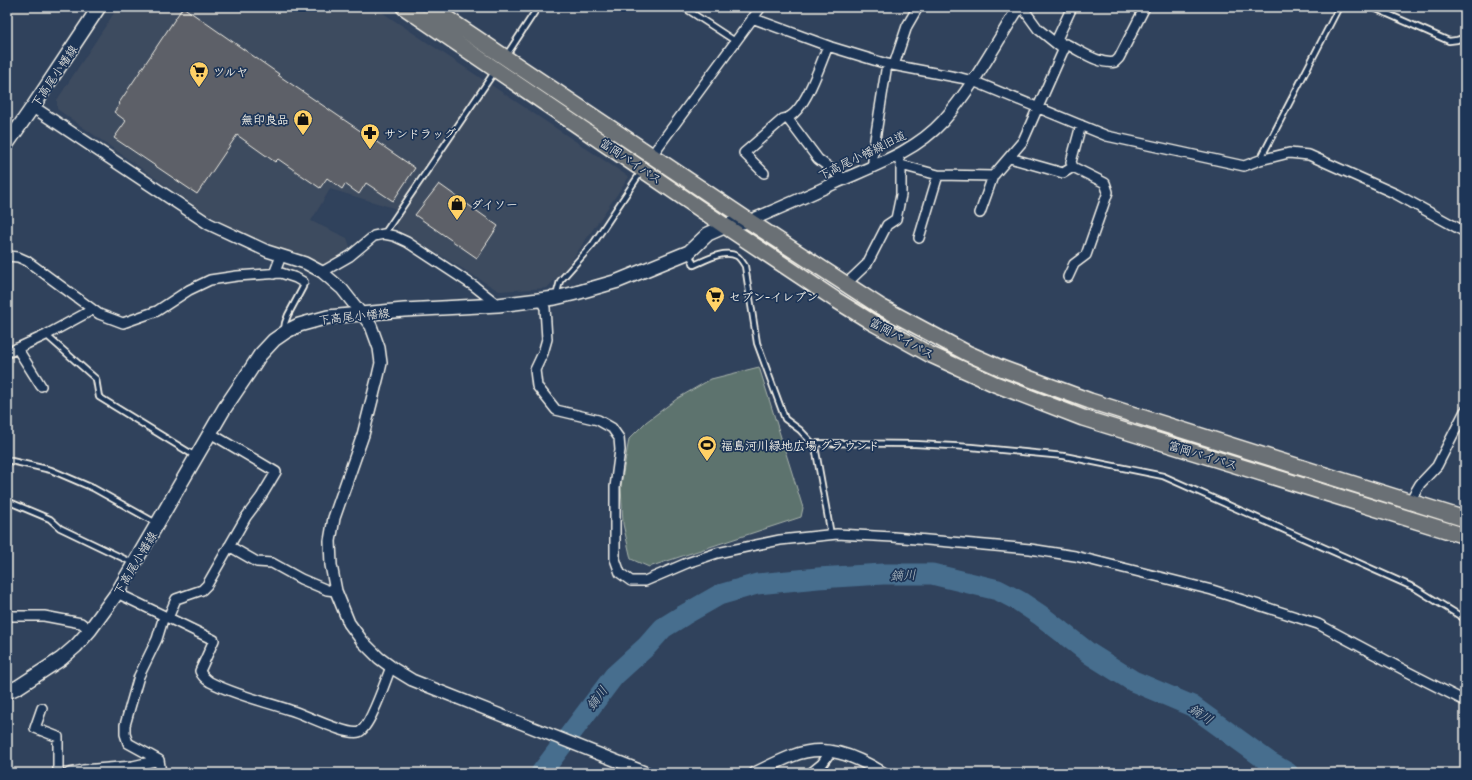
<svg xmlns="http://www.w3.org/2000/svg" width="1472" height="780" viewBox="0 0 1472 780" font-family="Delius,'Klee One',sans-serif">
<rect width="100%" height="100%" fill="#30425c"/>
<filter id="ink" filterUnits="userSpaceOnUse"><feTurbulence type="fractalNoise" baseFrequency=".025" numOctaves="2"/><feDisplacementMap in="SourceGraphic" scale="8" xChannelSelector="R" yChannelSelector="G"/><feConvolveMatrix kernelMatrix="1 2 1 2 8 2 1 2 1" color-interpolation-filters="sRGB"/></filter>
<g filter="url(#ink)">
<path fill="#3e4b5f" d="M118 7H374L629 177 569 264 547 288 499 291 397 229 394 208 330 189 311 221 347 238 350 247 324 266 233 229 199 209 57 109V100Z"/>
<path fill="#5d736e" stroke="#a8b2ab" d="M759 367 803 508 801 517 649 567 631 559 623 524 621 485 629 439 646 422 678 398 711 379Z"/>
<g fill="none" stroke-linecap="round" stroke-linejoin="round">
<path stroke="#466e8e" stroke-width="21" d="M541 773 614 676 647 646 663 628 684 615 719 595 757 584 818 578 883 574H932L998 590 1019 601 1040 615 1090 654 1133 681 1192 706 1269 762 1288 773"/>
</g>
<path fill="#5d6167" stroke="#f4f1e8" d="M183 7 279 74 278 75 415 168 393 201 366 183 359 194 345 184 342 189 327 178 320 188 278 159 275 162 237 135 197 194 114 138 126 121 114 112 120 104 119 103Z
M439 184 498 226 477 258 415 215Z"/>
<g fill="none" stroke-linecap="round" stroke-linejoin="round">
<g stroke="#f4f1e8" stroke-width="8">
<path id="service" d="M683 7 735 41
M1372 7 1449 41 1457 40 1465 37
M506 56 538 7
M1260 160 1339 7
M384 234 495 71
M689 253 694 265C706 260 724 249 737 256 740 258 743 263 745 266L757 343 785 419 800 430 815 446 831 535
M556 296 560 281 593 244 641 172
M284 330 285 323 288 315 303 287V282
M46 335 96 379 99 397 195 456
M813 443 915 444 971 447 1064 456 1163 476 1415 588 1465 619
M7 460 51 470 93 488 156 523
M7 501 50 519 60 528 133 563"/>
</g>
<g stroke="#f4f1e8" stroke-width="12">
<path id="minor" d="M1022 7 1038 29 1064 50
M752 18 831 47 887 64 961 78 973 81 1107 136 1244 166 1260 160 1289 153 1309 155 1396 194 1465 232
M1063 48 1058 37 1072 7
M894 65 907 26 918 7
M788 119 818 159 844 179
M652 155 761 7
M1010 158 1063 173 1073 167
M901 165 938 175 993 176
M873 166V152L887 64
M764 173 744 153 783 119C804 117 820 64 828 46
M980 213 993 176 1023 141 1066 44C1081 51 1099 65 1115 62L1119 58 1145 7
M919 238 938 175
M7 256 18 257 27 261 99 314 123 323 157 311 189 290 210 280 237 276 281 273 296 278 303 282
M322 272 350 256 374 236 384 234 394 236 407 242 474 286 498 305
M274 274 281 256
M1068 277 1074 264 1086 255 1108 192 1105 183 1073 167 1071 162 1081 125
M846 284 867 264 887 225 896 219 901 195V165L897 155
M541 300 545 308 547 339 543 353 535 370 537 386 556 410 598 420 612 428 619 438 620 450 615 487V559L620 573 631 581H645L687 563 717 553 780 540 837 534 893 537 1030 549 1075 556 1212 590 1318 624 1408 672 1465 701
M17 348 41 386
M7 353 46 335 92 310
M1410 501 1420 484 1437 466 1465 411
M229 546 257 562 272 563 301 579 327 590 336 591
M117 593 214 640 200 671C202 676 205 679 210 682 235 695 263 701 290 710 305 714 346 736 359 732 370 728 386 679 391 667
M7 616H44L81 623 90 630
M168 618 176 599 202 590 207 585 246 517 261 497 276 472 210 433
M42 708 35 728 58 737V773
M159 760 128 743 125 734V725L139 676 157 639 164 616
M69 773 83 770 133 766 159 760 161 773
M811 773 822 764 831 751"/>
</g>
<g stroke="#f4f1e8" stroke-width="14">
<path id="tertiary" d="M33 107 209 224 267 251 305 263 322 272 342 289 371 326 379 348 381 363 378 376 363 435 334 518 330 541 331 565 336 591 349 623 363 642 379 658 394 669 412 680 647 773
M749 221C778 209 807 196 835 183 873 166 915 152 943 121 973 87 995 45 1019 7
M755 773C767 767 779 761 792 756 825 743 854 755 883 773"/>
</g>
<g stroke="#f4f1e8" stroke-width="16">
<path id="secondary" d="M7 144 34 105 99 7
M7 692 18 687 61 659 76 646 90 630 117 593 224 409 249 372 260 355 274 340 287 331 299 325 328 317 404 310 498 305 555 298 576 293 618 281 689 252 708 234 733 223 749 221"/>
</g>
<g stroke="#f4f1e8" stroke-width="18">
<path id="trunk" d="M404 7 725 226 836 300 873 323 929 354 995 384 1083 418 1465 536
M430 7 749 221 881 307 967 353 1001 368 1090 401 1465 519"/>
</g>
<use href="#service" stroke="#1d3557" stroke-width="4.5"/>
<use href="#minor" stroke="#1d3557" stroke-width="9"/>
<use href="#tertiary" stroke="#1d3557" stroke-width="11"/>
<use href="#secondary" stroke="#1d3557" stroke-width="13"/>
<use href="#trunk" stroke="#6b7074" stroke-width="15"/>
</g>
</g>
<defs>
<g id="supermarket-pin" transform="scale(1)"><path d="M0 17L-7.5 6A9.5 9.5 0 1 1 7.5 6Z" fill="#ffd166" stroke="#1d3557"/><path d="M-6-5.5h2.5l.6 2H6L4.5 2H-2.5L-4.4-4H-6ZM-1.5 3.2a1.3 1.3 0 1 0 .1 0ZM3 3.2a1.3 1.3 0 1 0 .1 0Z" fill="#111"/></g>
<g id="shop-pin" transform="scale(1)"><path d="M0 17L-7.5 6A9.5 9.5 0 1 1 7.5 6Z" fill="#ffd166" stroke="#1d3557"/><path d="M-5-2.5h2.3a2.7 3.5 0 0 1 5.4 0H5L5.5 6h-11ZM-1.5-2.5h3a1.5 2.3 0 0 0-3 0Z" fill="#111"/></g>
<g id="pharmacy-pin" transform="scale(1)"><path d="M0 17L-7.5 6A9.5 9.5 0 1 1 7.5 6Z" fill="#ffd166" stroke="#1d3557"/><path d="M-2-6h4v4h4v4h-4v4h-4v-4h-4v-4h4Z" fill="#111"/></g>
<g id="stadium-pin" transform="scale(1)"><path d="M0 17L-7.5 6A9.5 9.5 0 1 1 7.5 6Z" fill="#ffd166" stroke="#1d3557"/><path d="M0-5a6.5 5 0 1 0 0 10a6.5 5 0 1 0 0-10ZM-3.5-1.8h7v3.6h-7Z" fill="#111"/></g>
</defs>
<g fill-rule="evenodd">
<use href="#supermarket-pin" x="199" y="71"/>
<use href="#shop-pin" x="303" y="119"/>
<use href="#pharmacy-pin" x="370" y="133"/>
<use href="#shop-pin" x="457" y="204"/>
<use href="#supermarket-pin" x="715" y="296"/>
<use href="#stadium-pin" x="707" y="445"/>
</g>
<g text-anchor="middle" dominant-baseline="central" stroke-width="3.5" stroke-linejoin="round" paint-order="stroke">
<g font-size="12" font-weight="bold" fill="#f4f1e8" stroke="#1d3557" text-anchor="start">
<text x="213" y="71">ツルヤ</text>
<text x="289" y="119" text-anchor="end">無印良品</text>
<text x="384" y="133">サンドラッグ</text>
<text x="471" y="204">ダイソー</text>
<text x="729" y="296">セブン-イレブン</text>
<text x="721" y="445">福島河川緑地広場 グラウンド</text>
</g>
<g font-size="12" fill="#f4f1e8" stroke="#1d3557">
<text transform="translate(54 76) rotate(-56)">下高尾小幡線</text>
<text transform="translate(862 155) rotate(-26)">下高尾小幡線旧道</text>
<text transform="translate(631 161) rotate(34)">富岡バイパス</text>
<text transform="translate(354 316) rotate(-6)">下高尾小幡線</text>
<text transform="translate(902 338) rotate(29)">富岡バイパス</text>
<text transform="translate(1203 455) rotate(17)">富岡バイパス</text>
<text transform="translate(135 563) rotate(-59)">下高尾小幡線</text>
</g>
<g font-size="13" font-style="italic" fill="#b7c3c8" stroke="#1d3557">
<text transform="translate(903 575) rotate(-2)">鏑川</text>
<text transform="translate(597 698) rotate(-53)">鏑川</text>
<text transform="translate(1201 714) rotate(33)">鏑川</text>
</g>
</g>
<rect width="1472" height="780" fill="none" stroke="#1d3557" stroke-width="24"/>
<rect x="12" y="12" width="1448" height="756" fill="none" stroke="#f4f1e8" stroke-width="1.5" filter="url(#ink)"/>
</svg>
